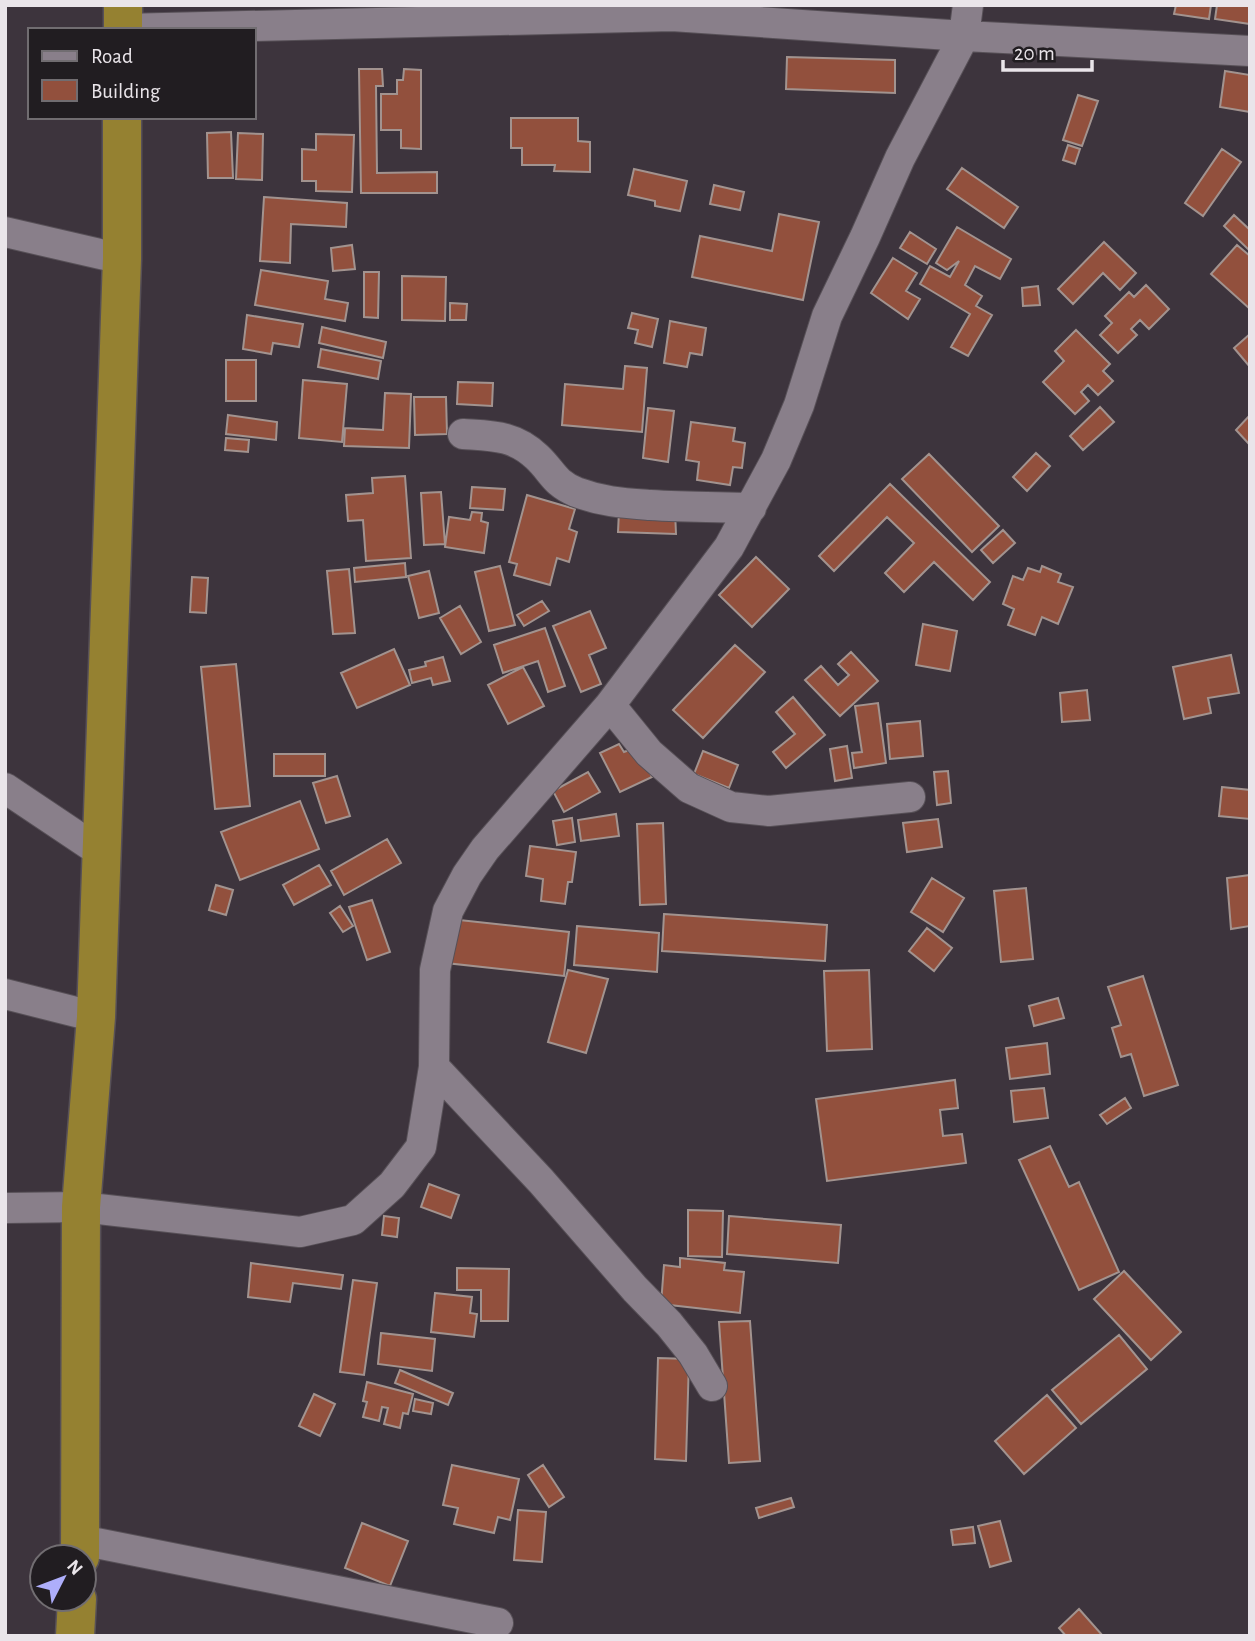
<svg xmlns="http://www.w3.org/2000/svg" width="1255" height="1641" viewBox="0 0 1255 1641" font-family="'Alegreya Sans',sans-serif">
<rect width="100%" height="100%" fill="#3d343d"/>
<path fill="#92503d" stroke="#a2938f" stroke-width="2" d="M1176 5H1211L1209 19 1174 14Z
M1217 5H1250V24L1215 19Z
M787 57 895 60V93L786 89Z
M359 69H382L383 86H376L377 173 437 172V193H361Z
M404 69 421 70V149L401 148V130H381V94H397V80H403Z
M1225 71 1250 75V112L1220 107Z
M1078 95 1098 101 1082 146 1063 140Z
M511 118H578V141L590 142V172L554 171 555 165H522V148H511Z
M231 132 233 178H208L207 133Z
M238 133 263 134 262 180 236 179Z
M316 134 354 135 352 192 316 191V181H302V149L316 150Z
M1068 145 1080 149 1075 164 1063 160Z
M1222 149 1241 162 1203 216 1185 203Z
M962 168 1018 207 1004 228 947 189Z
M634 169 687 181 680 211 655 206V201L628 195Z
M714 185 744 192 740 210 710 204Z
M264 197 347 203 346 227 291 224 290 263 260 261Z
M779 214 819 222 803 300 692 277 700 236 772 251Z
M1234 215 1249 229 1250 228V251L1224 226Z
M957 227 1011 259 1000 279 975 266 965 285 982 296 976 306 992 315 968 356 951 347 970 314 920 284 930 266 950 277 959 261 947 270 936 263Z
M910 232 936 249 927 264 900 248Z
M1104 242 1136 273 1120 290 1103 273 1073 304 1058 289Z
M352 245 355 269 333 271 331 248Z
M1237 245 1250 256V309L1211 274Z
M893 258 917 273 906 291 920 299 908 319 871 293Z
M261 270 328 281 325 299 348 303 345 321 255 305Z
M364 272H379L378 318 364 317Z
M402 276 446 277 445 321 402 320Z
M1146 285 1169 309 1149 329 1140 320 1131 329 1137 335 1118 353 1100 335 1112 323 1105 316 1129 292 1134 297Z
M1038 286 1040 305 1023 306 1022 288Z
M450 303 467 304 466 320H450Z
M632 313 658 319 652 347 635 343 638 330 628 328Z
M247 315 303 324 299 347 273 343 271 354 243 349Z
M670 321 706 328 702 355 690 353 687 367 664 363Z
M322 327 386 342 383 358 319 343Z
M1076 330 1110 364 1103 371 1113 381 1098 395 1088 385 1081 392 1089 401 1075 414 1043 382 1064 361 1055 351Z
M1250 334V367L1234 348Z
M321 349 381 361 378 379 318 367Z
M226 360H256V401H226Z
M625 366 647 368 642 432 562 425 565 384 623 389Z
M303 380 347 384 342 442 299 438Z
M458 382 493 383 492 406 457 404Z
M385 393 411 394 409 448 344 446 345 428 383 430Z
M414 397H446L447 434 415 435Z
M1100 407 1114 422 1083 450 1070 436Z
M648 408 674 411 668 462 643 458Z
M228 415 277 422 276 440 226 434Z
M1250 415V443L1249 444 1236 430Z
M691 422 735 428 733 441 745 443 742 468 733 467 730 485 697 480 699 462 686 460Z
M226 438 249 440 248 452 225 450Z
M1036 453 1050 466 1027 491 1013 477Z
M929 454 999 526 972 552 902 479Z
M405 476 411 558 366 561 363 520 348 521 346 495 373 493 372 478Z
M890 484 990 582 973 600 934 562 904 592 885 573 914 543 887 517 834 571 819 556Z
M472 487 505 489 503 510 470 508Z
M441 492 445 544 424 545 421 493Z
M527 495 575 509 569 529 577 532 569 562 557 558 550 585 514 575 517 564 509 562Z
M619 511H675L676 534 618 532Z
M472 512 482 513 481 521 488 523 484 553 445 547 449 517 470 520Z
M1003 530 1015 543 993 563 981 550Z
M756 557 789 589 752 627 719 595Z
M405 563 406 577 355 582 354 568Z
M500 566 515 625 489 631 475 572Z
M1042 566 1061 574 1058 582 1073 587 1058 624 1042 617 1035 635 1008 625 1014 609 1003 604 1013 576 1023 580 1028 568 1040 572Z
M349 569 355 633 333 634 327 571Z
M429 571 439 613 419 618 408 576Z
M192 577 208 578 206 613 190 612Z
M542 601 549 611 524 626 517 615Z
M460 606 481 642 461 654 440 618Z
M590 611 606 648 589 655 601 684 581 692 553 626Z
M923 624 957 631 950 671 916 665Z
M545 628 565 686 548 692 538 661 503 673 494 645Z
M735 645 765 672 703 738 673 710Z
M394 649 410 685 357 708 341 673Z
M851 652 878 681 840 716 805 680 821 666 838 685 849 675 838 664Z
M1231 655 1239 693 1208 698 1211 713 1184 719 1173 667Z
M443 657 450 681 433 685 431 678 412 683 409 670 426 666 425 662Z
M236 664 250 806 215 809 201 667Z
M523 667 544 706 508 724 488 685Z
M1087 690 1090 720 1062 722 1060 693Z
M793 697 825 735 786 768 773 752 795 734 776 712Z
M878 703 886 763 854 768 852 753 862 752 855 706Z
M920 721 923 756 890 759 887 724Z
M619 744 624 752 632 749 642 757 652 777 620 792 600 753Z
M847 746 852 778 835 781 830 749Z
M703 751 738 765 729 788 694 774Z
M274 754H325V776H274Z
M948 771 951 803 937 805 934 772Z
M588 772 600 792 564 812 553 791Z
M337 776 350 816 326 823 313 783Z
M1222 787 1250 790V819L1219 816Z
M300 801 319 849 240 880 221 832Z
M616 814 619 836 581 841 578 820Z
M572 818 575 842 557 845 553 821Z
M938 819 942 847 907 852 903 823Z
M663 823 666 904 640 905 637 824Z
M387 839 401 863 344 895 331 871Z
M530 846 576 852 572 882H568L565 904 541 901 543 879 526 876Z
M319 865 331 885 294 905 283 885Z
M1250 875V926L1231 929 1227 878Z
M932 878 964 898 943 932 911 912Z
M216 885 233 890 226 915 209 910Z
M1026 888 1033 959 1001 962 994 891Z
M372 900 390 952 367 960 349 907Z
M340 906 353 926 343 932 330 913Z
M664 914 827 925 825 961 662 951Z
M450 919 569 932 564 976 446 963Z
M577 926 659 933 657 972 574 965Z
M927 928 952 948 934 971 909 951Z
M568 970 608 979 586 1053 548 1042Z
M869 970 872 1049 827 1051 824 971Z
M1143 976 1178 1085 1144 1096 1131 1054 1121 1057 1112 1028 1121 1025 1108 987Z
M1058 998 1064 1018 1034 1026 1029 1006Z
M1047 1043 1050 1074 1010 1079 1006 1048Z
M955 1080 958 1108 940 1110 943 1136 962 1134 966 1163 827 1181 816 1099Z
M1044 1088 1048 1118 1014 1122 1011 1091Z
M1125 1098 1131 1108 1107 1124 1100 1115Z
M1050 1146 1069 1187 1079 1182 1119 1272 1079 1290 1019 1160Z
M429 1184 459 1195 451 1218 421 1207Z
M688 1210 723 1211 722 1257 688 1256Z
M384 1216 399 1218 397 1237 382 1235Z
M729 1216 841 1225 838 1263 727 1254Z
M680 1258 725 1263 724 1270 744 1272 740 1313 661 1304 664 1265 680 1267Z
M251 1263 343 1275 341 1289 293 1283 290 1302 248 1297Z
M457 1268 509 1269 508 1321H481V1290H457Z
M1124 1271 1181 1332 1151 1360 1094 1299Z
M353 1280 377 1283 364 1375 340 1372Z
M435 1293 472 1297 470 1313 477 1314 474 1337 431 1332Z
M750 1321 760 1461 729 1463 719 1322Z
M381 1333 435 1339 432 1371 378 1364Z
M1119 1335 1147 1369 1081 1424 1052 1390Z
M658 1358 689 1359 686 1461 655 1459Z
M400 1370 453 1393 448 1405 395 1383Z
M367 1382 413 1394 408 1414 403 1413 400 1428 384 1424 388 1408 382 1407 379 1421 363 1417 367 1402 363 1401Z
M314 1394 335 1404 320 1436 299 1426Z
M1047 1395 1076 1428 1024 1474 995 1441Z
M415 1399 433 1403 431 1414 413 1411Z
M452 1465 519 1479 510 1520 498 1517 494 1533 454 1524 458 1508 443 1505Z
M543 1465 564 1497 549 1507 528 1475Z
M791 1498 794 1507 759 1518 756 1508Z
M518 1510 546 1512 542 1562 514 1560Z
M1000 1521 1011 1561 990 1567 978 1526Z
M362 1523 408 1541 390 1586 345 1568Z
M973 1527 975 1543 953 1545 951 1530Z
M1079 1609 1103 1636H1066L1059 1628Z"/>
<g fill="none" stroke-linecap="round" stroke-linejoin="round">
<g stroke="#575057" stroke-width="32">
<path id="minor" d="M123 29 672 16 964 36 1250 51
M5 232 122 259
M463 434C492 436 514 435 537 457 553 472 553 482 576 492 603 502 622 503 650 505 684 507 717 507 751 508
M610 705 649 753 689 788 731 807 769 811 910 797
M5 788 102 853
M5 994 96 1017
M434 1067 541 1181 635 1289 669 1324 693 1354 712 1386
M5 1208 81 1207 300 1232 353 1220 392 1185 421 1147 434 1067 435 970 448 911 467 875 485 849 610 705 729 547 776 460 799 405 827 316 865 237 900 158 964 36 968 5
M81 1540 498 1623"/>
</g>
<g stroke="#575057" stroke-width="41">
<path id="highway" d="M123 30V5
M80 1557 81 1207 96 1017 122 259V117
M75 1636 77 1599"/>
</g>
<use href="#minor" stroke="#897f8a" stroke-width="30"/>
<use href="#highway" stroke="#958131" stroke-width="38"/>
</g>
<rect width="1255" height="1641" fill="none" stroke="#eae5ea" stroke-width="14"/>
<rect x="28" y="28" width="228" height="91" fill="#211d21" stroke="#716d71" stroke-width="2"/>
<rect x="42" y="51" width="35" height="10" fill="#897f8a" stroke="#716d71" stroke-width="2"/>
<text x="91" y="63" font-size="21" fill="#eae5ea">Road</text>
<rect x="42" y="80" width="35" height="21" fill="#92503d" stroke="#716d71" stroke-width="2"/>
<text x="91" y="98" font-size="21" fill="#eae5ea">Building</text>
<g transform="translate(63 1578) rotate(48)"><circle r="33" fill="#211d21" stroke="#716d71" stroke-width="2"/>
<path d="M0-5L12 26L0 18L-12 26Z" fill="#aeaefb"/>
<text y="-10" font-size="19" font-weight="bold" text-anchor="middle" fill="#eae5ea">N</text>
</g>
<path d="M1003 60v10h89v-10" fill="none" stroke="#eae5ea" stroke-width="3.5"/>
<text x="1014" y="60" font-size="21" fill="#eae5ea" stroke="#211d21" stroke-width="5" paint-order="stroke">20 m</text>
</svg>
